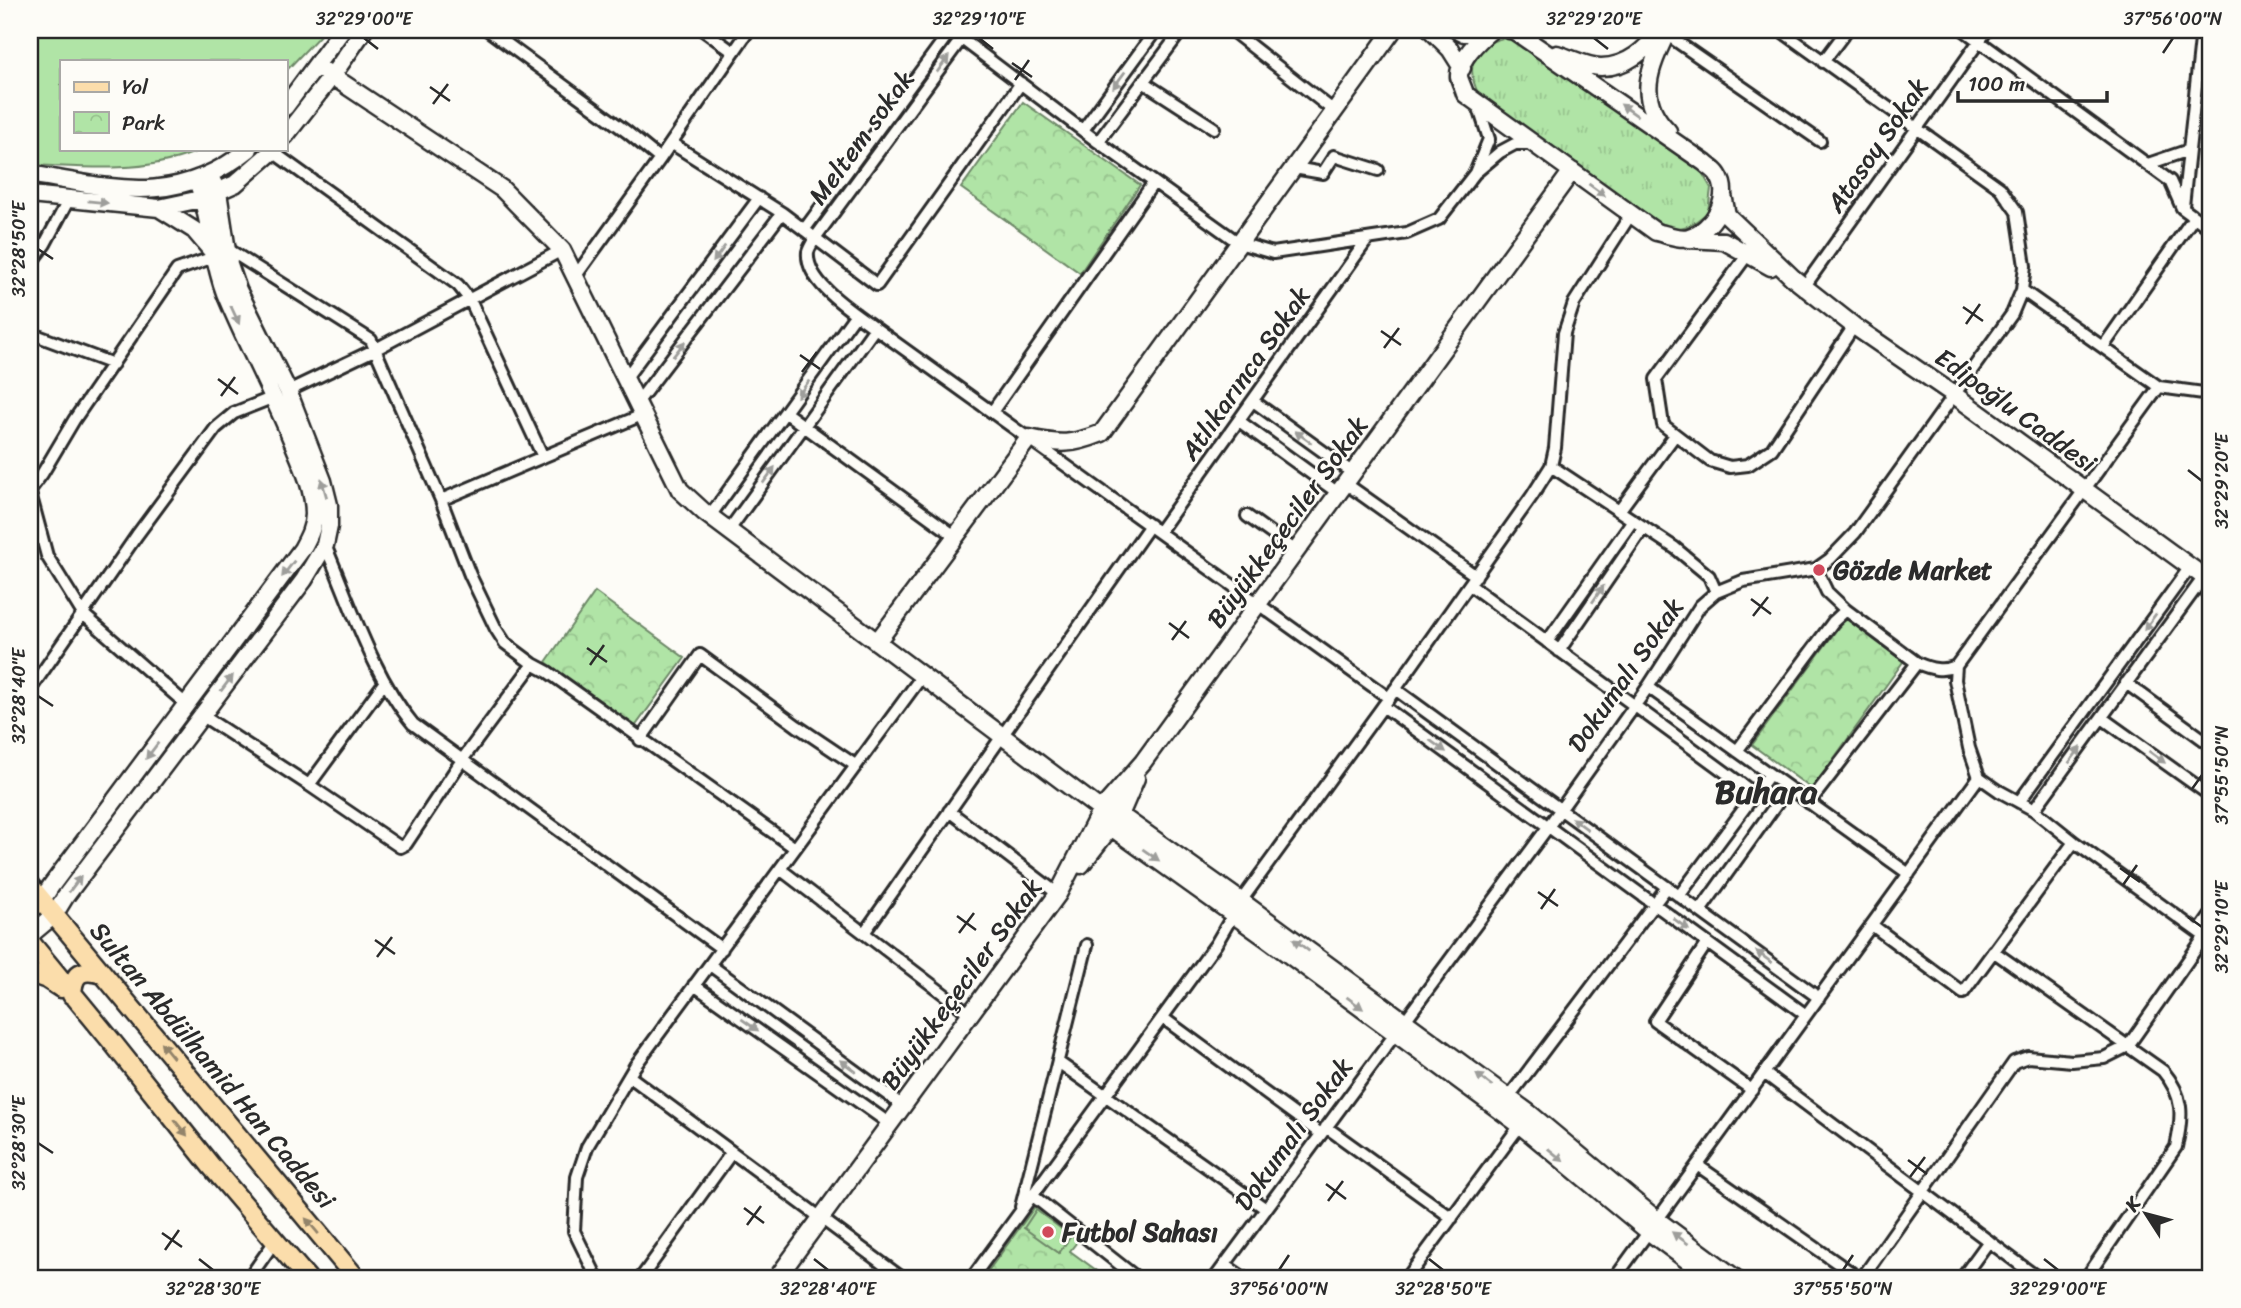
<svg xmlns="http://www.w3.org/2000/svg" width="2241" height="1308" viewBox="0 0 2241 1308" font-family="Sriracha,sans-serif">
<defs>
<pattern id="grass-tufts" width="24" height="20" patternUnits="userSpaceOnUse" patternTransform="scale(1.75)"><rect width="24" height="20" fill="#b0e4a6"/><path d="M3 7l-1-3M5 7V3M7 7l1-3M15 17l-1-3M17 17v-4M19 17l1-3" fill="none" stroke="#98c48f"/></pattern>
<pattern id="park-crowns" width="20" height="18" patternUnits="userSpaceOnUse" patternTransform="scale(1.75)"><rect width="20" height="18" fill="#b0e4a6"/><path d="M2 6a3 3 0 1 1 6 0M12 15a3 3 0 1 1 6 0" fill="none" stroke="#98c48f"/></pattern>
</defs>
<rect width="100%" height="100%" fill="#fdfcf7"/>
<filter id="ink" filterUnits="userSpaceOnUse"><feTurbulence type="fractalNoise" baseFrequency=".0143" numOctaves="2"/><feDisplacementMap in="SourceGraphic" scale="14" xChannelSelector="R" yChannelSelector="G"/><feConvolveMatrix kernelMatrix="1 2 1 2 8 2 1 2 1" color-interpolation-filters="sRGB"/></filter>
<g filter="url(#ink)">
<path fill="url(#grass-tufts)" stroke="#6e8868" stroke-width="2" d="M1503 38 1522 43 1700 169 1711 188 1708 212C1694 224 1686 230 1667 228L1479 95C1465 67 1472 45 1503 38Z"/>
<path fill="url(#park-crowns)" stroke="#6e8868" stroke-width="2" d="M1023 102 1140 185 1080 273 961 188Z
M595 592 685 658 634 728 546 662Z
M1846 617 1905 659 1812 789 1752 745Z
M1036 1205 1080 1238 1070 1251 1107 1278H983Z"/>
<path fill="#b0e4a6" stroke="#6e8868" stroke-width="2" d="M30 30H325L285 72V61H61V149H202C147 175 89 167 30 165Z
M1036 1210 1071 1236 1059 1253 1024 1228Z"/>
<g fill="none" stroke-linecap="round" stroke-linejoin="round">
<g stroke="#2b2b2b" stroke-width="16">
<path id="street" d="M488 30 627 132 660 159
M703 30 732 51
M950 30 1098 142 1239 243 1273 253 1407 233 1439 219 1475 173
M968 30 815 238C813 242 809 248 808 252 805 283 854 312 875 328L1389 698
M1231 30 1334 111
M1964 30 2170 181 2182 208 2211 229
M1666 34 1820 141
M1823 62 1847 30
M1143 82 1214 128
M1478 105 1489 139 1475 173 1500 152 1515 144H1534
M1083 130 1156 30
M1098 142 1182 30
M671 143 782 213 877 285 1021 83
M273 152 458 285 470 300 543 457
M2148 164 2189 150
M1294 168 1323 173 1334 156 1378 170
M2183 206 2202 30
M804 230 951 30
M226 248 371 340 441 500 470 575 496 629 505 643 533 664 548 672 795 848
M1748 254 1656 379 1663 425 1710 461 1730 467 1748 465 1772 449 1854 326
M30 264 45 244 69 199
M575 277 660 159 749 30
M1804 287 1987 30
M2022 290 2159 387 2211 394
M30 333 113 364
M2103 347 2194 217
M625 379 759 198
M2159 387 1956 666 1955 680 1969 748 1979 777 1999 791 2034 810 2074 842 2211 941
M288 391 376 349 562 250
M1253 401 1353 473
M637 403 782 213
M992 412 1154 182
M786 413 955 536
M1239 421 1338 493
M1551 466 1675 548 1709 576 1716 592
M1345 483 1476 576
M30 490 42 474 74 420 177 270 214 257
M30 493 47 556 83 614 187 705
M441 500 642 415
M1619 511 1675 435
M710 516 856 314
M1247 516 1296 551
M729 530 875 328
M1159 532 1367 240
M325 545C350 603 373 676 413 724L722 949
M1816 569 1827 592 1846 610 1917 663
M1470 585 1755 794
M1547 642 1633 520
M1559 651 1644 527
M384 683 309 785 400 847 406 844 462 760 533 664
M2126 683 2211 745
M1648 687 1909 874
M1395 689 1819 998
M30 690 137 535 216 428 234 413 274 397
M1383 706 1806 1015
M203 716 309 785
M2102 718 2211 796
M640 740 700 655 797 726 855 765
M1737 751 1833 622 1846 610
M2019 802 2190 567
M1809 803 1917 663C1931 669 1942 672 1956 666
M2034 810 2204 577
M949 811 1058 894
M780 869 970 1014
M1679 896 1769 775
M1700 911 1788 788
M1872 925 1963 993 2074 842
M2199 932 2211 915
M864 933 1150 525
M1707 943 1655 1021 1752 1090
M1993 951 2163 1071C2184 1096 2183 1116 2176 1147L2086 1278
M710 965 903 1106
M694 985 890 1124
M1163 1018 1321 1134
M1058 1062 1266 1209
M1764 1073 2038 1278
M629 1076 902 1278
M1508 1098 1667 887
M1326 1127 1452 1218
M1697 1165 1859 1278
M1033 1196 1137 1278
M1021 1207 1087 945
M1225 1265 1244 1278
M249 1278 275 1241
M597 1278 574 1231 577 1177 587 1147 635 1066 922 676
M641 1278 732 1152
M972 1278 1216 944 1241 901 1389 698 1532 496 1551 466 1555 448 1564 333 1574 303 1631 214
M1215 1278 1548 827 1648 687 1700 606 1716 592 1743 581 1816 569 1830 559 1855 533 2012 314 2022 290 2025 266 2017 212 2000 188 1780 30
M1407 1278 1524 1120
M1615 1278 1979 777
M1862 1278 2014 1062 2028 1057 2072 1061 2104 1058 2128 1046 2205 936
M1962 1278 1989 1241"/>
</g>
<g stroke="#2b2b2b" stroke-width="21">
<path id="secondary" d="M1431 30 1450 49 1462 68
M1458 30 1464 33 1485 30
M1491 30C1479 40 1458 60 1459 77 1460 82 1464 89 1465 94L1656 232C1666 234 1680 240 1689 237 1712 231 1733 197 1718 175 1715 170 1709 167 1705 163L1513 30H1509
M1668 30C1651 66 1634 98 1668 131
M1557 54C1571 58 1587 67 1601 67 1628 67 1646 49 1662 30
M317 66 502 189 562 250 680 490 704 512 1101 810 1120 815 1241 901 1529 1113 1657 1220 1735 1278
M285 107 342 30
M285 136 332 76 364 30
M30 174C113 188 176 208 249 149
M30 195 159 208 201 199 235 184 275 149
M1723 195 1727 215 1793 278 1854 326 1953 394 2211 582
M159 208 194 230 211 250
M1688 239 1724 241 1771 267
M877 642 1029 438C1060 445 1072 445 1102 433L1393 30
M1101 810 1111 827 1269 940 1520 1125 1648 1231 1711 1278
M1081 865 1120 815 1136 778
M30 910 42 900 51 886 302 549C308 538 314 527 314 514 314 488 301 462 291 438 271 389 245 342 225 293 211 256 210 216 197 180
M30 935 54 915 65 897 304 580 325 545 329 526V505L323 481 288 391 238 290 229 264 218 192 209 175
M777 1278 1058 894 1101 810 1143 762 1572 171"/>
</g>
<g stroke="#2b2b2b" stroke-width="23">
<path id="primary" d="M30 886 356 1278
M30 942 113 1043 211 1166 307 1278
M30 973 47 979 61 988
M72 995C73 972 82 968 103 974"/>
</g>
<use href="#street" stroke="#fdfcf7" stroke-width="10"/>
<use href="#secondary" stroke="#fdfcf7" stroke-width="16"/>
<use href="#primary" stroke="#fbddab" stroke-width="18"/>
</g>
<defs><path id="oneway-solid" d="M-6-.8H1V-3.2L6.5 0L1 3.2V.8H-6Z" transform="scale(1.75)"/></defs>
<g fill="#9e9e9b">
<use href="#oneway-solid" transform="translate(943 64) rotate(-54)"/>
<use href="#oneway-solid" transform="translate(1119 80) rotate(126)"/>
<use href="#oneway-solid" transform="translate(1629 110) rotate(-145)"/>
<use href="#oneway-solid" transform="translate(1597 190) rotate(36)"/>
<use href="#oneway-solid" transform="translate(98 202) rotate(6)"/>
<use href="#oneway-solid" transform="translate(719 254) rotate(126)"/>
<use href="#oneway-solid" transform="translate(235 315) rotate(65)"/>
<use href="#oneway-solid" transform="translate(679 349) rotate(-52)"/>
<use href="#oneway-solid" transform="translate(803 389) rotate(126)"/>
<use href="#oneway-solid" transform="translate(1303 437) rotate(-144)"/>
<use href="#oneway-solid" transform="translate(769 475) rotate(-54)"/>
<use href="#oneway-solid" transform="translate(324 488) rotate(-106)"/>
<use href="#oneway-solid" transform="translate(288 569) rotate(127)"/>
<use href="#oneway-solid" transform="translate(1598 594) rotate(-56)"/>
<use href="#oneway-solid" transform="translate(2150 622) rotate(126)"/>
<use href="#oneway-solid" transform="translate(227 683) rotate(-53)"/>
<use href="#oneway-solid" transform="translate(1438 746) rotate(36)"/>
<use href="#oneway-solid" transform="translate(152 751) rotate(127)"/>
<use href="#oneway-solid" transform="translate(2075 755) rotate(-53)"/>
<use href="#oneway-solid" transform="translate(2157 757) rotate(36)"/>
<use href="#oneway-solid" transform="translate(1580 824) rotate(-144)"/>
<use href="#oneway-solid" transform="translate(1151 855) rotate(35)"/>
<use href="#oneway-solid" transform="translate(75 884) rotate(-53)"/>
<use href="#oneway-solid" transform="translate(1681 924) rotate(36)"/>
<use href="#oneway-solid" transform="translate(1301 945) rotate(-143)"/>
<use href="#oneway-solid" transform="translate(1764 957) rotate(-144)"/>
<use href="#oneway-solid" transform="translate(1355 1003) rotate(36)"/>
<use href="#oneway-solid" transform="translate(750 1025) rotate(35)"/>
<use href="#oneway-solid" transform="translate(848 1066) rotate(-144)"/>
<use href="#oneway-solid" transform="translate(1484 1080) rotate(-143)"/>
<use href="#oneway-solid" transform="translate(1556 1155) rotate(39)"/>
<use href="#oneway-solid" transform="translate(1680 1238) rotate(-144)"/>
</g>
<g fill="#93846b">
<use href="#oneway-solid" transform="translate(167 1050) rotate(-129)"/>
<use href="#oneway-solid" transform="translate(181 1128) rotate(51)"/>
<use href="#oneway-solid" transform="translate(312 1226) rotate(-130)"/>
</g>
</g>
<path fill="none" stroke="#2b2b2b" stroke-width="2.5" d="M364 38 378 49M979 38 993 49M1594 38 1608 49M2163 53 2173 38M1012 63 1032 77M1015 80 1029 60M430 87 450 101M433 104 448 84M38 249 53 259M1963 307 1983 321M1966 324 1980 304M1381 331 1401 345M1384 348 1399 328M800 355 820 369M802 372 817 352M218 379 238 394M221 396 235 377M2188 470 2202 481M1751 599 1771 614M1753 616 1768 597M1169 623 1189 638M1172 640 1186 621M587 648 607 662M590 665 604 645M38 696 53 706M2192 789 2202 775M2120 868 2140 882M2123 885 2137 865M1538 892 1558 906M1541 909 1555 889M957 916 976 930M2188 917 2202 927M959 933 974 913M375 940 395 954M377 957 392 937M38 1143 53 1153M1908 1160 1927 1174M1910 1177 1925 1157M1326 1184 1346 1199M1328 1201 1343 1181M744 1208 764 1223M747 1225 761 1206M162 1233 182 1247M165 1250 179 1230M199 1259 213 1270M814 1259 828 1270M1429 1259 1443 1270M2044 1259 2058 1270M1279 1270 1289 1255M1843 1270 1853 1255"/>
<g fill="#d1495b" stroke="#fdfcf7" stroke-width="2.5">
<circle cx="1819" cy="570" r="7"/>
<circle cx="1048" cy="1232" r="7"/>
</g>
<g text-anchor="middle" dominant-baseline="central" stroke-width="5" stroke-linejoin="round" paint-order="stroke">
<g font-size="26" fill="#2b2b2b" stroke="#fdfcf7">
<text transform="translate(861 137) rotate(-54)">Meltem sokak</text>
<text transform="translate(1877 145) rotate(-55)">Atasoy Sokak</text>
<text transform="translate(1245 373) rotate(-55)">Atlıkarınca Sokak</text>
<text transform="translate(2016 410) rotate(36)">Edipoğlu Caddesi</text>
<text transform="translate(1287 522) rotate(-54)">Büyükkeçeciler Sokak</text>
<text transform="translate(1625 675) rotate(-55)">Dokumalı Sokak</text>
<text transform="translate(961 984) rotate(-54)">Büyükkeçeciler Sokak</text>
<text transform="translate(213 1065) rotate(50)">Sultan Abdülhamid Han Caddesi</text>
<text transform="translate(1293 1134) rotate(-54)">Dokumalı Sokak</text>
</g>
<g font-size="26" font-weight="bold" fill="#2b2b2b" stroke="#fdfcf7" text-anchor="start">
<text x="1833" y="570">Gözde Market</text>
<text x="1062" y="1232">Futbol Sahası</text>
</g>
<g font-size="33" font-weight="bold" fill="#2b2b2b" stroke="#fdfcf7">
<text x="1766" y="792">Buhara</text>
</g>
</g>
<rect width="2241" height="1308" fill="none" stroke="#fdfcf7" stroke-width="77"/>
<rect x="60" y="60" width="228" height="91" fill="#fdfcf7" stroke="#a9a8a5" stroke-width="2"/>
<rect x="74" y="82" width="35" height="10" fill="#fbddab" stroke="#a9a8a5" stroke-width="2"/>
<text x="122" y="94" font-size="21" fill="#2b2b2b">Yol</text>
<rect x="74" y="112" width="35" height="21" fill="url(#park-crowns)" stroke="#a9a8a5" stroke-width="2"/>
<text x="122" y="130" font-size="21" fill="#2b2b2b">Park</text>
<g transform="translate(2146 1214) rotate(306)" stroke="#fdfcf7" stroke-width="5" paint-order="stroke">
<path d="M0-5L12 26L0 18L-12 26Z" fill="#2b2b2b"/>
<text y="-10" font-size="19" font-weight="bold" text-anchor="middle" fill="#2b2b2b">K</text>
</g>
<path d="M1958 91v10h149v-10" fill="none" stroke="#2b2b2b" stroke-width="3.5"/>
<text x="1968" y="91" font-size="21" fill="#2b2b2b" stroke="#fdfcf7" stroke-width="5" paint-order="stroke">100 m</text>
<rect x="38" y="38" width="2164" height="1232" fill="none" stroke="#2b2b2b" stroke-width="2.5"/>
<g font-size="18" text-anchor="middle" fill="#2b2b2b">
<text x="364" y="25">32°29'00"E</text>
<text x="979" y="25">32°29'10"E</text>
<text x="1594" y="25">32°29'20"E</text>
<text x="2173" y="25">37°56'00"N</text>
<text transform="translate(19 249) rotate(-90)" y="6">32°28'50"E</text>
<text transform="translate(2222 481) rotate(-90)" y="6">32°29'20"E</text>
<text transform="translate(19 696) rotate(-90)" y="6">32°28'40"E</text>
<text transform="translate(2222 775) rotate(-90)" y="6">37°55'50"N</text>
<text transform="translate(2222 927) rotate(-90)" y="6">32°29'10"E</text>
<text transform="translate(19 1143) rotate(-90)" y="6">32°28'30"E</text>
<text x="213" y="1295">32°28'30"E</text>
<text x="828" y="1295">32°28'40"E</text>
<text x="1279" y="1295">37°56'00"N</text>
<text x="1443" y="1295">32°28'50"E</text>
<text x="1843" y="1295">37°55'50"N</text>
<text x="2058" y="1295">32°29'00"E</text>
</g>
</svg>
